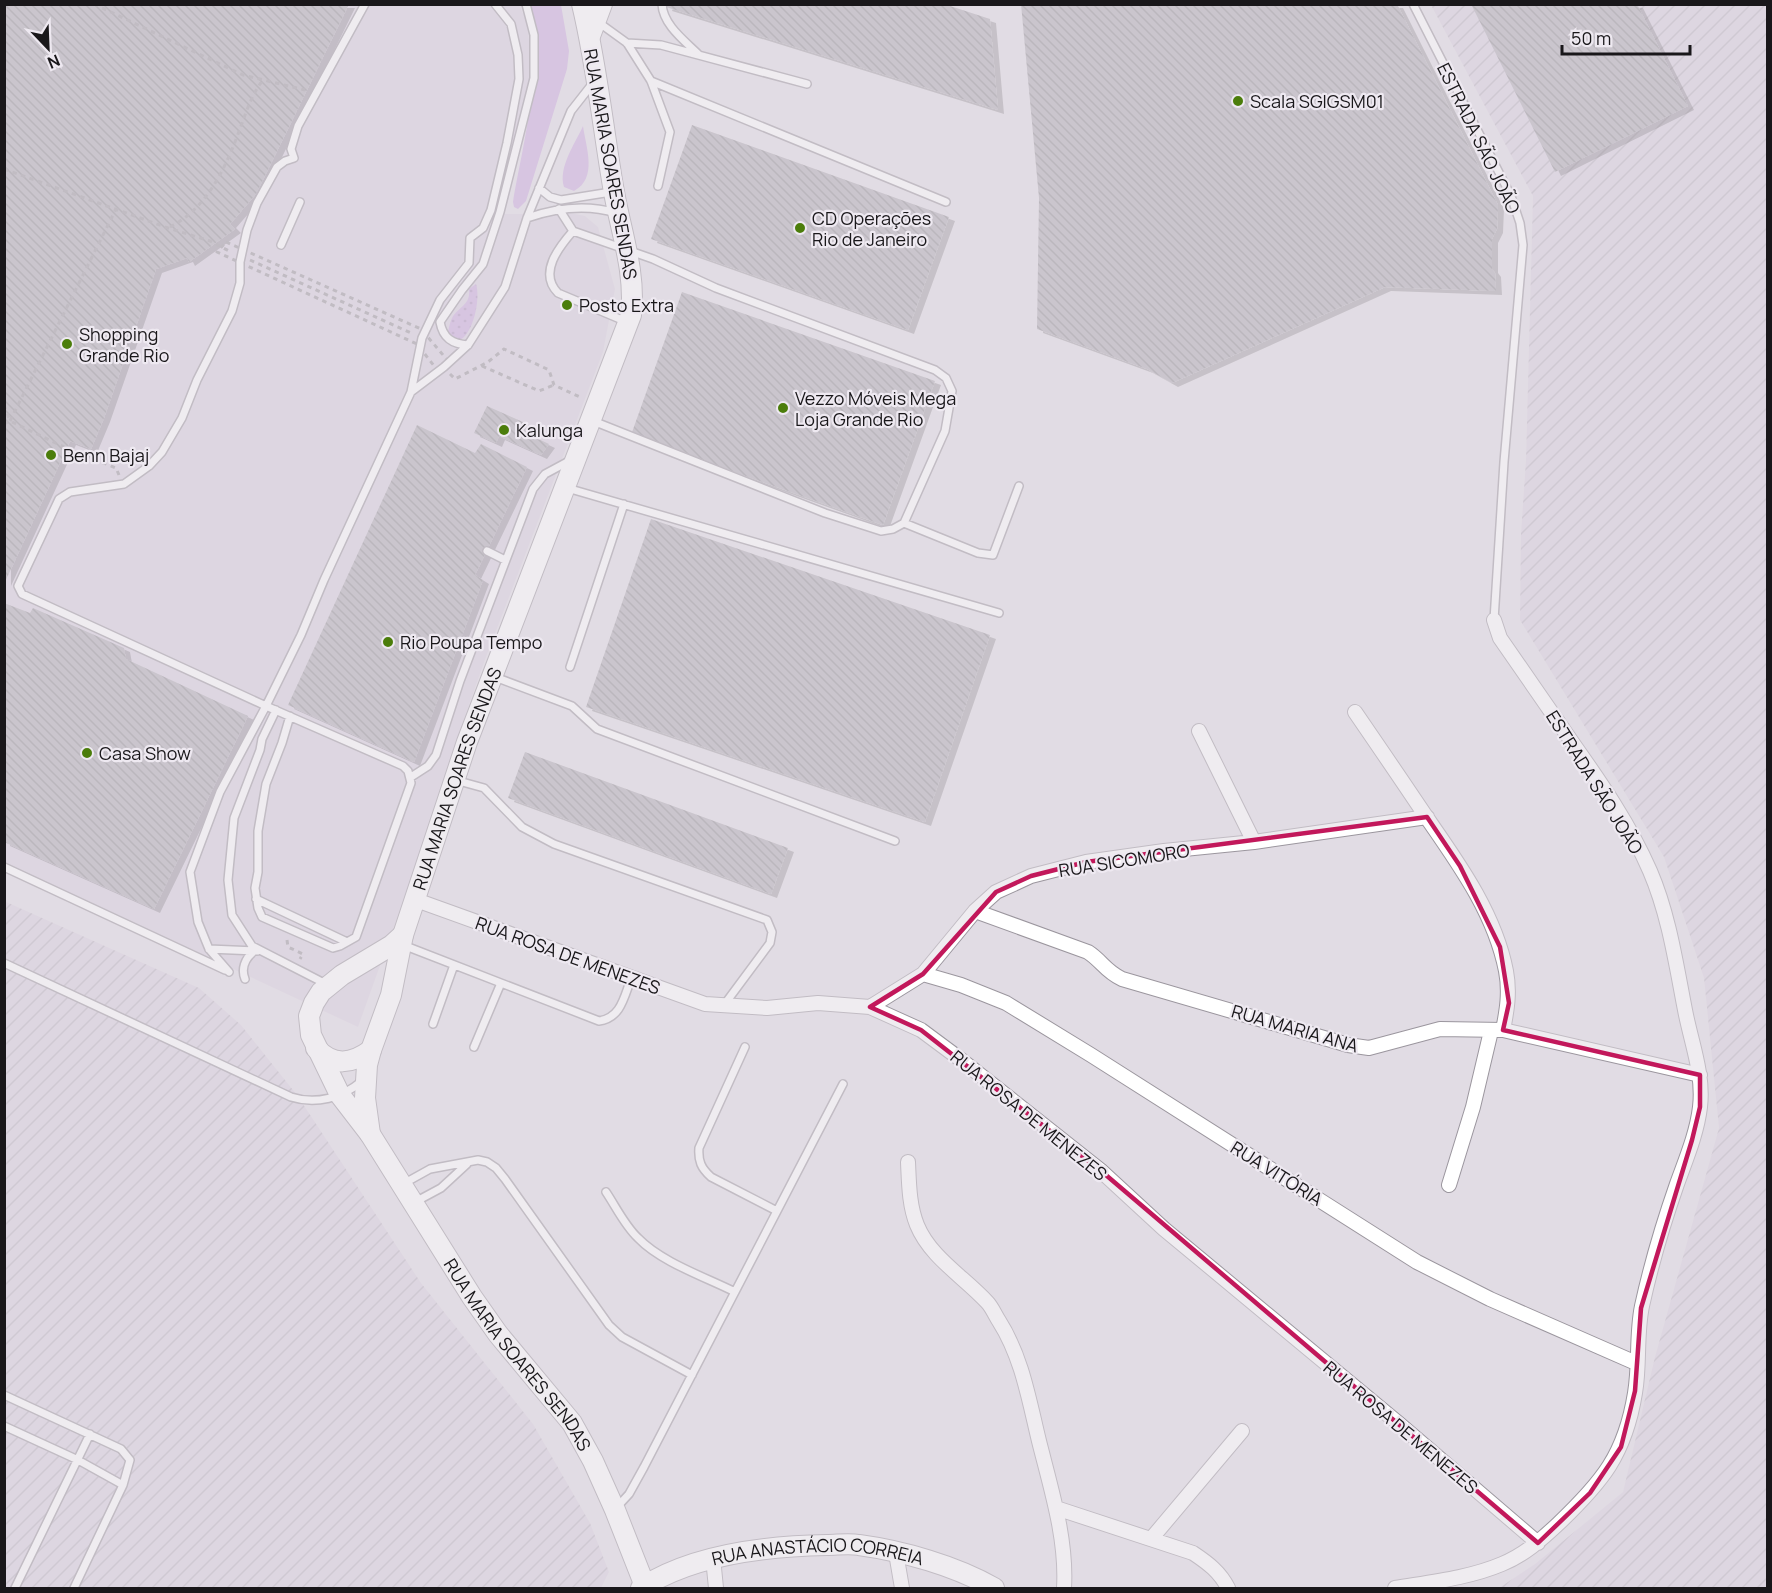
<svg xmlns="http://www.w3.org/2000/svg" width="1772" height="1593" viewBox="0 0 1772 1593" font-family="Manrope,sans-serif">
<defs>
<pattern id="industrial-furrows" width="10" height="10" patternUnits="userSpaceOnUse" patternTransform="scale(1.5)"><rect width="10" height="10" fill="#d8cfde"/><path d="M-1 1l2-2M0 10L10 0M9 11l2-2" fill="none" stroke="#b9b1be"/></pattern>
<pattern id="grass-dots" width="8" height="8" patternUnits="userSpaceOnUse" patternTransform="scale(1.5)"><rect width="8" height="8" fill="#caa9de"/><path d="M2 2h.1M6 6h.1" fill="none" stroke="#ad91be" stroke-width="1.8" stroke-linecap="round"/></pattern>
<pattern id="building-back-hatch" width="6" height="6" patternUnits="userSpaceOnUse" patternTransform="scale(1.5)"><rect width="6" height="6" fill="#ada9b1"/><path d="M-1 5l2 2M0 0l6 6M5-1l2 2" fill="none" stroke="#8c898f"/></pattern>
<filter id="shadow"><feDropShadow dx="6" dy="4" stdDeviation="0" flood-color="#0004"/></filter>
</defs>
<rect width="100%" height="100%" fill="#e1dce4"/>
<path fill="#d8cfde" d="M4 5H519L526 19 533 67 512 183 504 214H550L565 212 585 216 598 227 615 289 603 352 486 657 459 733 434 815 358 1027 5 863Z"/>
<path fill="url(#industrial-furrows)" d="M1431 5H1767V1588H1499L1535 1564 1623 1492 1655 1357 1719 1128 1704 978 1664 857 1520 620 1521 534 1526 460 1533 196Z
M4 901 199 988 241 1025 297 1095 421 1283 533 1424 590 1523 609 1572 601 1588H5Z"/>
<path fill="url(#grass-dots)" d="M476 284C481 299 473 336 458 341L450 336 448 332C449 327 450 322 452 318 459 306 471 305 469 289Z"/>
<path fill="#caa9de" d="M521 5H561L569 51 567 69 526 201 518 209 514 207 513 202C523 141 547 63 521 5Z
M583 126C586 148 598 178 574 191L564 187C558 167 575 144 583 126Z"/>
<path fill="url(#building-back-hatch)" filter="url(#shadow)" d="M5 4H349L256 194 230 224 235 229 189 262 187 258 156 269 104 418 91 449 70 441 5 582Z
M667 4H944L990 19 998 110 666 7Z
M1021 4H1397L1498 205 1497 229 1492 239V269L1495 273 1496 291 1385 287 1172 383 1147 369 1037 329 1039 198Z
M1471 4H1637L1688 106 1555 172Z
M692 125 949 217 908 330 651 239Z
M682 292 935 381 883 525 631 435Z
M487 406 534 427 530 435 549 444 541 455 499 436 496 443 474 433Z
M417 425 475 453 481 444 527 467 475 575 483 580 414 762 288 705Z
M651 519 990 635 925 822 586 707Z
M4 603 30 613 33 608 124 648 126 659 248 716 154 909 4 842Z
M525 752 788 848 771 894 508 798Z"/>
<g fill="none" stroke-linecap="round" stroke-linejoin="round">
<g stroke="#9b969e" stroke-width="10">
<path id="lane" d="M662 4C663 25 685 41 698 54
M1413 4 1511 196 1520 223 1523 245 1504 462 1494 620
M598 22 627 43 651 81 670 132 658 186
M627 43 661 45 807 84
M651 81 946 202
M539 188 550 197 561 200 611 192
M559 209 573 231 653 259 716 288 935 370 946 378 952 391 945 431 904 523 893 529 881 531 825 513 593 421
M527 218C556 208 586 204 616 213
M573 231C559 247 538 273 558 293L627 322
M281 245 300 202
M468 345C452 344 443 338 440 322L462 290 483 264 500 212 534 78V35L526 4
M411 392 422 338 440 300 469 263 470 238 483 228 491 210 507 143 519 79 518 55 511 24 495 4
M567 488 999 613
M904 523 978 553 993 555 1019 486
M487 551 505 560
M570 667 624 504
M495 677 572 706 597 729 895 841
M276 710 262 739 260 750 234 818 228 880 232 915 252 946 326 984
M290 716 282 743 266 784 258 831V872L255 888 258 908 262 917 333 948 340 946 356 937 411 783 408 771 403 766 266 706 22 594 18 586 59 499 70 492 124 484 149 466 162 452 182 418 197 380 232 311 240 283V262L247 230 257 203 277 167 285 161 294 158 291 149 298 126 365 4
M411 777 428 766 436 755 460 681 533 489 545 474 571 460
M455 780 484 788 522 827 554 844 767 920 772 932 770 943 724 1005
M4 867 225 970
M256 899 347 942
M403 945 599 1021C621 1018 624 997 631 979
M209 949 257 951
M4 963 291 1097C316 1105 342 1098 362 1081
M229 972 209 949 198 922 190 872 220 792 266 706 301 635 324 580 411 392 444 367 468 345 505 287 527 218 571 111 593 83
M245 979C241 969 245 959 253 952
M433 1024 454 965
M474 1047 501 983
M745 1047 699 1148C698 1161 701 1168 711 1177L777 1211
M403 1184 430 1169 478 1160 487 1162 496 1168 505 1179 609 1325 622 1337 692 1375
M606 1192C616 1207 625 1226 638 1238 661 1262 705 1277 735 1292
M415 1202 441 1188 467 1164
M4 1395 121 1449 130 1460 123 1485 74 1588
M4 1426 78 1460 123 1485
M617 1507 629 1494 644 1467 843 1084
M15 1588 90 1434"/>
</g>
<g stroke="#9b969e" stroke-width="16">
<path id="street" d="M1355 712C1379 747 1403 782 1427 818 1459 864 1495 914 1506 971 1510 992 1507 1010 1503 1030
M1199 731 1254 842
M416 900 705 1004 767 1008 818 1003 870 1007 921 1030 960 1059 1100 1170 1164 1229 1398 1423 1538 1543
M975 911 1088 952C1102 961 1105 971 1122 979L1348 1045 1369 1048 1440 1029 1503 1030 1700 1075
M923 974 961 985 1006 1003 1091 1055 1417 1262 1490 1299 1636 1363
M870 1007 923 974 975 911 996 892 1031 876 1086 862 1164 851 1254 842 1427 817
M908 1162C909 1183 909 1205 917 1225 930 1257 964 1277 987 1302 992 1307 995 1315 999 1321 1022 1357 1029 1400 1039 1441 1051 1489 1067 1539 1064 1588
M1449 1185 1473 1107 1491 1031
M1056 1508 1193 1553C1208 1563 1220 1572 1228 1588
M1151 1539 1242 1431
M896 1553 902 1588
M713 1558 716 1588
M1395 1588C1431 1582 1469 1578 1502 1564 1524 1555 1541 1540 1558 1524 1602 1482 1625 1455 1635 1393 1640 1364 1636 1335 1642 1306 1651 1265 1663 1224 1677 1184 1686 1159 1697 1133 1700 1107 1704 1074 1691 1042 1685 1010 1676 964 1669 915 1650 871 1630 825 1601 783 1572 742 1548 707 1524 673 1500 638L1494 620"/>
</g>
<g stroke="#9b969e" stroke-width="22">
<g id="secondary">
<path d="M590 36 602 4"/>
<path id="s1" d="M403 935 392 945 342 975 321 992 314 1003 309 1016 311 1035 340 1095 370 1134 472 1297 498 1334 572 1423 593 1461 615 1510 645 1586"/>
<path d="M316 1048C333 1067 352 1064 371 1050"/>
<path id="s2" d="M370 1134 365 1098 367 1065 371 1050 391 995 403 935 467 742 631 315C636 273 621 232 614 192 603 129 597 66 582 4"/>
<path id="s3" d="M641 1588C692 1555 767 1546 827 1545 837 1545 849 1543 859 1545 903 1551 956 1566 994 1588"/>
</g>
</g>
<path stroke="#99959b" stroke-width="3" stroke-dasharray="4.5 4.5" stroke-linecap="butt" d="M94 4 243 75 305 90
M4 169 168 228 210 241 231 252
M170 227C208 208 227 165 241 126 247 110 252 94 263 80
M226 242 421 329 449 362 438 371 417 344 217 252Z
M250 260 411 333
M482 366 539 391 554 385
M450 374 455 379 488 362 504 349 549 370 554 385 582 398
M4 405 10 421
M10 421 116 209
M4 424 10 421 66 448 116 468 119 475
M287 940 288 947 303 954 300 959"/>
<use href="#lane" stroke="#fff" stroke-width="7"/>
<use href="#street" stroke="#fff" stroke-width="14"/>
<use href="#secondary" stroke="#fff" stroke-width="20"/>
</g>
<path d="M0 0H1772V1593H0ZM1427 817 1460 866 1500 947 1509 1003 1503 1030 1700 1075V1107L1692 1140 1641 1308 1635 1391 1621 1447 1590 1493 1538 1543 1100 1170 921 1030 870 1007 923 974 996 892 1031 876 1086 862Z" fill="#e1dce4" fill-opacity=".55" fill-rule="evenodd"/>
<path fill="none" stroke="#c2185b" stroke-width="4.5" stroke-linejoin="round" d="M1427 817 1460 866 1500 947 1509 1003 1503 1030 1700 1075V1107L1692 1140 1641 1308 1635 1391 1621 1447 1590 1493 1538 1543 1100 1170 921 1030 870 1007 923 974 996 892 1031 876 1086 862Z"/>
<g fill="#4b7d0b" stroke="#eee9f1" stroke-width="2">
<circle cx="1238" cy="101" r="6"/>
<circle cx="800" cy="228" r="6"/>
<circle cx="567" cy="305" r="6"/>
<circle cx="67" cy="344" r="6"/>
<circle cx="783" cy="408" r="6"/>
<circle cx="504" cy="430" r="6"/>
<circle cx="51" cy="455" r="6"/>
<circle cx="388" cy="642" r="6"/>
<circle cx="87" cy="753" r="6"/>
</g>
<g text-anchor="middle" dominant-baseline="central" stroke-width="4.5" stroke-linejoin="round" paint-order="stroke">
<g font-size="18" fill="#19171a" stroke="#eee9f1" text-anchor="start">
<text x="1250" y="101">Scala SGIGSM01</text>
<text x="812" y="218">CD Operações<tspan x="812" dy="21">Rio de Janeiro</tspan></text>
<text x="579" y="305">Posto Extra</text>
<text x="79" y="334">Shopping<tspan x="79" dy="21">Grande Rio</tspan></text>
<text x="795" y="398">Vezzo Móveis Mega<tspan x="795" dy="21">Loja Grande Rio</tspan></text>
<text x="516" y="430">Kalunga</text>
<text x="63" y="455">Benn Bajaj</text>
<text x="400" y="642">Rio Poupa Tempo</text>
<text x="99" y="753">Casa Show</text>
</g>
<g font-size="18" fill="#19171a" stroke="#eee9f1">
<text transform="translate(1479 138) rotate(64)">ESTRADA SÃO JOÃO</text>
<text transform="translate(611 164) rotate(80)">RUA MARIA SOARES SENDAS</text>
<text stroke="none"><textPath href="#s2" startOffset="370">RUA MARIA SOARES SENDAS</textPath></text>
<text transform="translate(1595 782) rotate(58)">ESTRADA SÃO JOÃO</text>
<text transform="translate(1124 860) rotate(-9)">RUA SICOMORO</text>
<text transform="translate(568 955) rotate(20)">RUA ROSA DE MENEZES</text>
<text transform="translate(1295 1028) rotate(16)">RUA MARIA ANA</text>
<text transform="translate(1029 1115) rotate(39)">RUA ROSA DE MENEZES</text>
<text transform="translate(1277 1173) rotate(32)">RUA VITÓRIA</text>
<text stroke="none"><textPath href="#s1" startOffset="528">RUA MARIA SOARES SENDAS</textPath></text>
<text transform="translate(1401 1427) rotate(40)">RUA ROSA DE MENEZES</text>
<text stroke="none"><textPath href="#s3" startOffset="184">RUA ANASTÁCIO CORREIA</textPath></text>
</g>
</g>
<rect width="1772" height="1593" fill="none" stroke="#19171a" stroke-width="12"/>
<g transform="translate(48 48) rotate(157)" stroke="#eee9f1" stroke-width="4.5" paint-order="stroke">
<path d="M0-4.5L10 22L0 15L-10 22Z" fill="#19171a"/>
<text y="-9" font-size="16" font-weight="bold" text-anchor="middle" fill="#19171a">N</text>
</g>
<path d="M1562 45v9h128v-9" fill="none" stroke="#19171a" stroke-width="3"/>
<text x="1571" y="45" font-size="18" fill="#19171a" stroke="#eee9f1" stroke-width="4.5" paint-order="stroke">50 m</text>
</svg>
